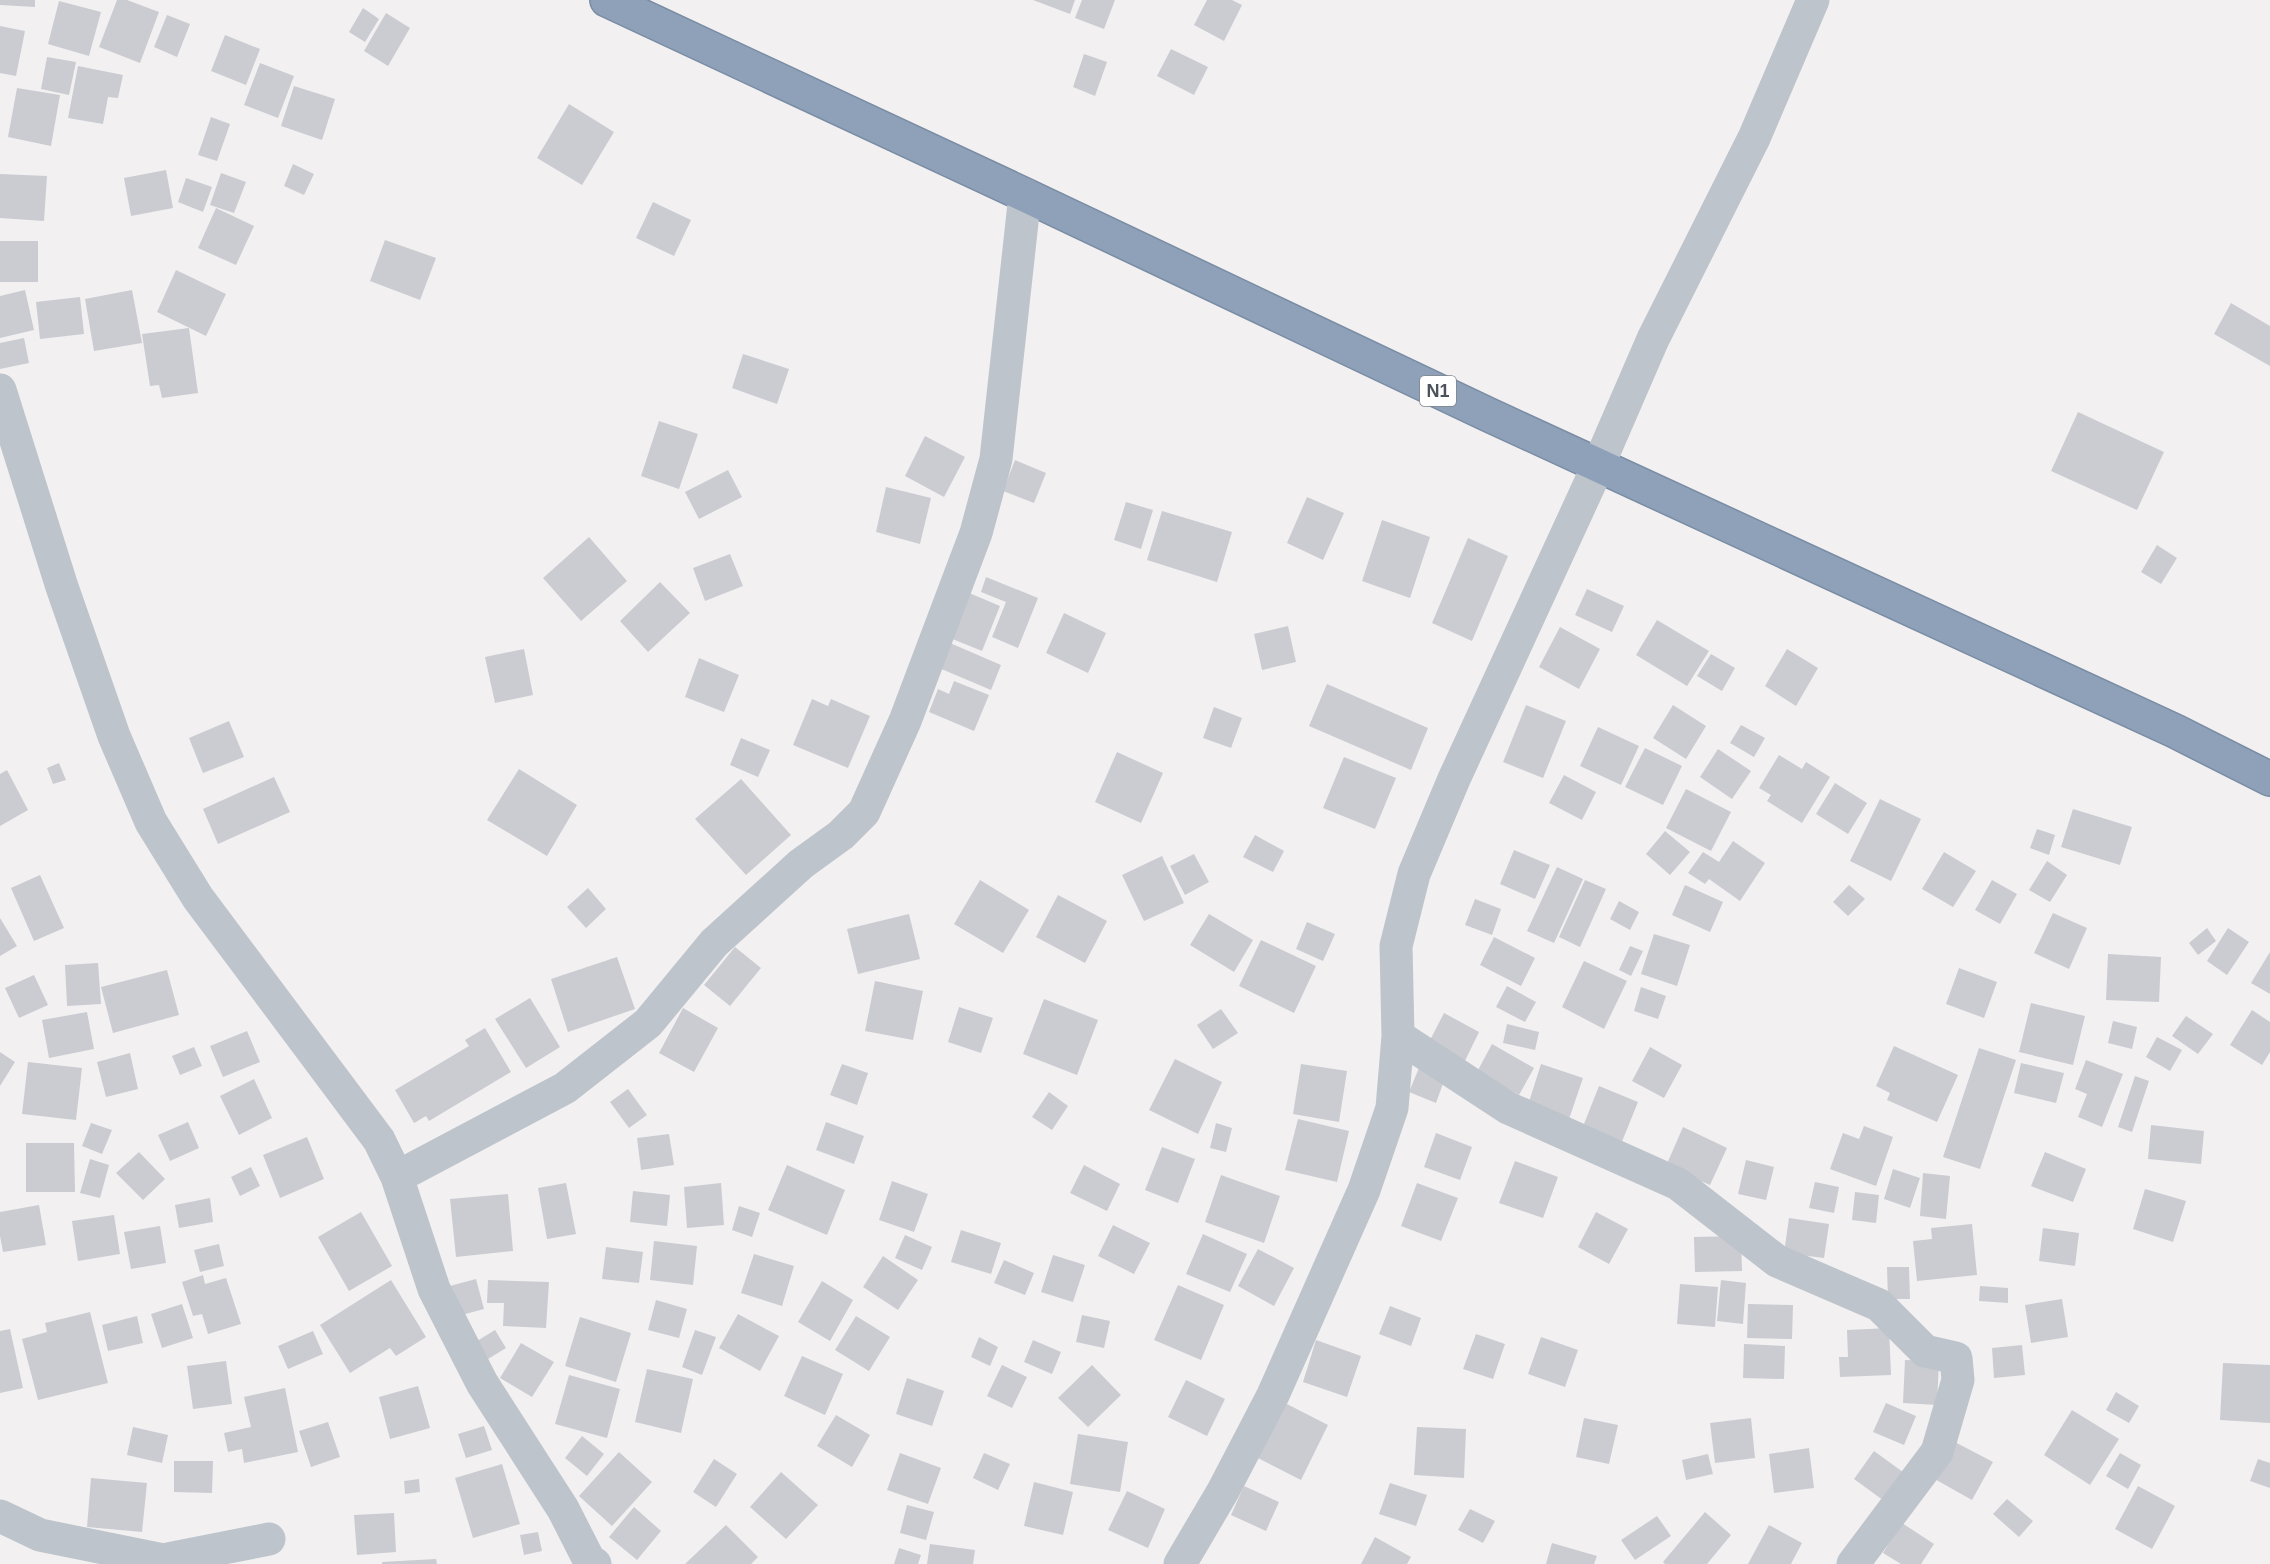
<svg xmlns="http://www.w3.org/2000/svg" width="2270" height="1564" viewBox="0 0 2270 1564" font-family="Arial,sans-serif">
<rect width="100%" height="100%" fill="#f2f0f0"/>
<path fill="#cbccd2" d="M0 0H35V7L0 5Z
M117 0H127L159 12 140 63 99 47Z
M1033 0H1075L1070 14Z
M1082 0H1115L1104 29 1075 18Z
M1207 0H1232L1242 5 1224 41 1194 25Z
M59 1 101 12 89 56 48 44Z
M363 8 379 19 365 42 349 32Z
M386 13 410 28 388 66 364 51Z
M167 15 190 24 177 57 154 47Z
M0 26 25 31 16 76 0 73Z
M225 35 260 49 246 85 211 71Z
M1171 49 1208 67 1194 95 1157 76Z
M1084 54 1107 62 1095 96 1073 87Z
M47 57 76 62 69 95 41 89Z
M260 63 294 76 278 118 244 105Z
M78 66 123 75 118 98 108 97 103 124 68 118Z
M294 86 335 99 322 140 281 126Z
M17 88 60 95 51 146 8 137Z
M569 104 614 132 582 185 537 158Z
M211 117 230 124 217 161 198 155Z
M293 164 314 174 304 195 284 186Z
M166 170 173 208 131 216 124 178Z
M221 173 246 182 234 213 210 205Z
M0 174 47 176 44 221 0 218Z
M186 178 212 187 203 212 178 202Z
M653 202 691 220 674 256 636 238Z
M216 208 254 226 236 265 198 248Z
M385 240 436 258 420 300 370 281Z
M0 241H38V282H0Z
M176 270 226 294 206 336 157 312Z
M25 290 34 330 0 338V296Z
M132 290 142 343 94 351 85 299Z
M80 297 84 334 40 339 36 302Z
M2231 303 2270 326V366L2214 334Z
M189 328 198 393 162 398 159 385 150 386 142 334Z
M24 338 29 363 0 369V343Z
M743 354 789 369 777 404 732 388Z
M2078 412 2164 452 2137 510 2051 471Z
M659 421 698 434 679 489 641 476Z
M925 436 965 457 944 497 905 476Z
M1015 460 1046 473 1034 503 1003 491Z
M728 470 742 497 699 519 685 492Z
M886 487 931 498 920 544 876 532Z
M1307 497 1344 513 1323 560 1287 543Z
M1126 502 1153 510 1141 549 1114 540Z
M1162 511 1232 532 1217 582 1147 560Z
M1382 520 1430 537 1410 598 1362 581Z
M589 537 627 581 581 621 543 578Z
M1468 538 1508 556 1472 641 1432 623Z
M2157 545 2177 558 2161 584 2141 572Z
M730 554 743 586 705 601 693 568Z
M986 577 1038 598 1018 648 992 637 1006 602 981 592Z
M660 582 690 613 648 652 620 621Z
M1587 589 1624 606 1612 632 1575 615Z
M967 592 1000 606 982 651 950 638Z
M1064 613 1106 633 1088 673 1046 653Z
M1657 620 1709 651 1687 686 1636 655Z
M1288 626 1296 662 1262 670 1254 634Z
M1560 627 1600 649 1579 689 1539 667Z
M950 643 1001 665 991 690 939 668Z
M524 649 533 695 495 703 485 657Z
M1787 649 1818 668 1796 706 1765 686Z
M1711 654 1735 668 1722 691 1697 676Z
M699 658 739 675 724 712 685 697Z
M954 681 989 695 974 731 929 712 938 689 949 694Z
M1327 684 1428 728 1411 770 1309 726Z
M812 699 828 706 831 699 870 716 848 768 793 745Z
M1526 705 1566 721 1543 778 1503 762Z
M1673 705 1706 726 1686 759 1653 738Z
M1214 707 1242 718 1231 748 1203 738Z
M229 721 244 757 203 773 189 738Z
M1741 725 1765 738 1754 757 1730 743Z
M1598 727 1639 746 1621 785 1580 766Z
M741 738 770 750 758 777 730 765Z
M1645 748 1682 766 1663 805 1625 787Z
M1718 749 1751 771 1732 799 1700 777Z
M1117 752 1163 773 1141 823 1095 802Z
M1779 755 1802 769 1806 762 1830 777 1802 823 1767 801 1771 795 1759 788Z
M1344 757 1396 778 1375 829 1323 808Z
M59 763 66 780 53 784 47 768Z
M519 769 577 805 547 856 487 820Z
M7 770 28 810 0 826V774Z
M1564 775 1596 792 1582 820 1549 803Z
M274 777 290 812 218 844 203 809Z
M741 779 791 835 746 875 695 819Z
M1835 783 1867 803 1848 834 1816 814Z
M1686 789 1731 812 1711 851 1666 828Z
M1880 799 1921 819 1891 881 1850 861Z
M2073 809 2132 827 2120 865 2061 847Z
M2037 829 2055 835 2049 855 2030 848Z
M1665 831 1690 852 1670 875 1646 854Z
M1255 835 1284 851 1273 872 1243 857Z
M1733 841 1765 863 1740 901 1709 879 1705 884 1688 873 1703 852 1719 862Z
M1514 850 1550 865 1535 899 1500 884Z
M1944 852 1976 871 1953 907 1922 889Z
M1194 854 1209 882 1185 895 1170 866Z
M1162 856 1184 903 1144 921 1122 875Z
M2047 861 2067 875 2050 902 2029 890Z
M1557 867 1583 879 1554 943 1527 931Z
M40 875 64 928 34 941 11 888Z
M980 880 1029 910 1003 953 954 924Z
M1585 880 1606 889 1580 947 1559 937Z
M1992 880 2017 894 2000 924 1975 910Z
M1685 885 1723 902 1710 932 1672 915Z
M1849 885 1865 899 1848 916 1833 902Z
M588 888 606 909 586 928 567 907Z
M1058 895 1107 921 1085 963 1036 937Z
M1475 899 1501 909 1492 935 1465 925Z
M1619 901 1639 912 1630 930 1610 919Z
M2053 913 2087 928 2069 969 2034 953Z
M909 914 920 959 858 974 847 929Z
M1209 914 1253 940 1234 972 1190 945Z
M0 918 17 946 0 956Z
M1307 922 1335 934 1323 961 1296 949Z
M2207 928 2216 941 2198 955 2189 943Z
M2228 928 2249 942 2227 975 2207 961Z
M1654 934 1690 945 1677 986 1641 974Z
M1494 937 1535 958 1521 986 1480 965Z
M1261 940 1316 966 1294 1013 1239 986Z
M1630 946 1643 951 1631 976 1619 970Z
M735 947 761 968 730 1006 704 985Z
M2270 952V994L2251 983Z
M2108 954 2161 957 2159 1002 2106 1000Z
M617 957 635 1009 568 1032 551 979Z
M1584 961 1627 981 1604 1029 1562 1007Z
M98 963 101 1004 67 1006 65 965Z
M1959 968 1997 982 1984 1018 1946 1004Z
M167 970 179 1015 113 1033 101 987Z
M34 975 48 1005 19 1018 5 988Z
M875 981 923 991 913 1040 865 1031Z
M1507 986 1536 1002 1525 1022 1496 1007Z
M1641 987 1666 996 1658 1019 1634 1011Z
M530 998 560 1047 526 1068 495 1019Z
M1044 999 1098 1020 1077 1075 1023 1054Z
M2031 1003 2085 1016 2073 1065 2019 1052Z
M959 1007 993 1018 981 1053 948 1042Z
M683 1008 718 1028 694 1072 659 1053Z
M1221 1009 1238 1033 1213 1049 1197 1025Z
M2252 1010 2270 1022V1052L2262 1065 2230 1045Z
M87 1012 94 1049 49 1058 42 1020Z
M1444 1013 1479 1032 1462 1067 1426 1048Z
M2186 1016 2213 1034 2198 1054 2172 1036Z
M2113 1021 2137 1027 2132 1049 2108 1043Z
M1507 1024 1539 1032 1535 1050 1503 1043Z
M485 1028 511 1072 429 1121 426 1116 414 1123 395 1090 469 1046 465 1040Z
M247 1031 260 1062 223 1077 210 1046Z
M2157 1037 2182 1050 2170 1071 2146 1057Z
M1492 1044 1534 1068 1519 1095 1477 1072Z
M1894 1046 1958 1075 1937 1122 1887 1100 1890 1093 1876 1086Z
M194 1047 202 1066 180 1075 172 1056Z
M1650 1047 1682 1065 1664 1098 1632 1081Z
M1979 1048 2016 1060 1980 1169 1943 1157Z
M0 1052 15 1062 0 1086Z
M130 1053 138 1089 106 1097 97 1062Z
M1175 1059 1222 1082 1198 1134 1149 1110Z
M2086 1060 2123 1074 2102 1127 2078 1117 2087 1094 2075 1089Z
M28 1062 82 1068 76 1120 22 1114Z
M2021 1063 2064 1073 2056 1103 2014 1093Z
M842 1064 868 1073 857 1105 830 1095Z
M1301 1064 1347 1071 1339 1122 1293 1114Z
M1541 1064 1583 1078 1569 1119 1528 1105Z
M1419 1068 1445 1078 1436 1103 1409 1092Z
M2135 1076 2149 1081 2132 1132 2118 1127Z
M254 1079 272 1118 239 1135 220 1096Z
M1599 1086 1638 1102 1621 1144 1582 1129Z
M628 1089 647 1115 629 1128 610 1102Z
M1049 1092 1068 1106 1052 1130 1032 1117Z
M1298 1119 1349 1131 1337 1182 1285 1170Z
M188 1122 199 1148 170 1161 158 1135Z
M826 1122 864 1136 854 1164 816 1150Z
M91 1123 112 1130 102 1154 82 1146Z
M1216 1123 1232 1128 1226 1152 1210 1148Z
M2151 1125 2204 1131 2201 1164 2148 1159Z
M1864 1126 1893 1137 1876 1186 1830 1169 1843 1133 1859 1139Z
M1683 1127 1727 1148 1710 1185 1666 1166Z
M1436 1133 1472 1147 1460 1180 1424 1167Z
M669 1134 674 1165 641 1170 637 1138Z
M307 1137 324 1179 280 1198 263 1155Z
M26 1143H74L75 1192H26Z
M1162 1147 1195 1159 1178 1203 1145 1190Z
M139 1152 165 1179 143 1200 116 1173Z
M2045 1152 2086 1169 2073 1202 2031 1186Z
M90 1159 109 1165 100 1198 80 1193Z
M1746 1160 1774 1167 1766 1200 1738 1194Z
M1515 1161 1558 1177 1543 1218 1499 1203Z
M787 1165 845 1190 827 1235 768 1210Z
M1084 1165 1120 1184 1107 1211 1070 1193Z
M251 1167 260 1186 240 1196 231 1177Z
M1893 1169 1920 1178 1910 1208 1884 1199Z
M1923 1173 1950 1176 1946 1219 1920 1216Z
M1221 1175 1280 1196 1264 1243 1205 1222Z
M892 1181 928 1194 914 1232 879 1220Z
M1815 1182 1839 1187 1834 1213 1809 1208Z
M566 1183 576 1234 547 1239 538 1188Z
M721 1183 724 1225 687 1228 684 1187Z
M1417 1183 1458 1198 1441 1241 1401 1226Z
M2145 1189 2186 1201 2173 1242 2133 1229Z
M633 1191 670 1195 667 1226 630 1222Z
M1855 1192 1879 1195 1876 1223 1852 1220Z
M508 1194 513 1251 456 1257 450 1199Z
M210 1198 213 1222 179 1228 175 1205Z
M39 1205 46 1245 3 1252 0 1236V1212Z
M739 1206 760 1213 752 1237 732 1230Z
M361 1212 392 1266 349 1291 318 1237Z
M1596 1212 1628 1229 1609 1264 1578 1247Z
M114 1215 120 1254 78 1261 72 1221Z
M1789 1218 1829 1224 1824 1258 1784 1253Z
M1972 1224 1977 1275 1917 1281 1913 1241 1932 1239 1931 1228Z
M1113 1225 1150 1243 1134 1274 1098 1256Z
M160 1226 166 1263 131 1269 124 1232Z
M2043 1228 2079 1233 2075 1266 2039 1261Z
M961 1230 1001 1243 991 1274 951 1262Z
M1203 1234 1247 1254 1230 1292 1186 1274Z
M905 1235 932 1247 922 1270 895 1258Z
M1741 1236 1742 1271 1695 1272 1694 1237Z
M654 1241 697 1246 693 1285 650 1280Z
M219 1244 224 1266 200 1272 194 1250Z
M606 1247 643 1252 639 1283 602 1279Z
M1258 1249 1294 1268 1274 1306 1238 1286Z
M754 1254 794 1266 782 1306 741 1293Z
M1053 1255 1085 1265 1073 1302 1041 1292Z
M883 1256 918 1280 898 1310 863 1287Z
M1004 1260 1034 1273 1025 1295 994 1283Z
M1887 1267H1909L1910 1299H1888Z
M203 1275 205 1284 226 1278 241 1324 208 1334 202 1314 193 1316 182 1282Z
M476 1279 484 1309 454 1317 446 1287Z
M391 1280 426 1337 396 1356 390 1348 350 1373 320 1325Z
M488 1280 549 1282 546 1328 503 1326 504 1303H487Z
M1721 1280 1746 1283 1743 1324 1717 1321Z
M822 1281 853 1300 830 1341 798 1322Z
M1680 1284 1718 1287 1715 1327 1677 1324Z
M1178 1285 1224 1305 1201 1360 1154 1340Z
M1980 1286 2008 1288V1303L1979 1301Z
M2062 1299 2068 1337 2031 1343 2025 1305Z
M656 1300 687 1309 679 1338 648 1330Z
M182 1304 193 1338 162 1348 151 1314Z
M1748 1304 1793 1305 1792 1339 1747 1338Z
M1390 1306 1421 1318 1411 1346 1379 1334Z
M90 1312 108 1383 38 1400 22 1339 47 1332 45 1323Z
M738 1314 779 1336 760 1371 719 1348Z
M1082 1315 1110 1321 1104 1348 1076 1342Z
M137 1316 143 1343 108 1351 102 1325Z
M856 1316 890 1337 869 1371 835 1350Z
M580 1317 631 1333 616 1382 565 1366Z
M1889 1328 1891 1375 1840 1377 1839 1357H1848L1847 1330Z
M10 1329 23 1388 0 1393V1331Z
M495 1330 506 1348 488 1359 477 1341Z
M695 1330 716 1337 702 1375 682 1367Z
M313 1331 323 1354 288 1369 278 1346Z
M1476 1334 1505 1344 1493 1379 1463 1369Z
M979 1337 998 1347 990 1366 971 1357Z
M1541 1337 1578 1350 1565 1387 1528 1374Z
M1033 1340 1061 1352 1052 1374 1024 1362Z
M1316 1340 1361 1356 1347 1397 1303 1382Z
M521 1343 554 1362 532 1397 500 1378Z
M1744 1344 1785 1346 1784 1379 1743 1378Z
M2022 1345 2025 1375 1994 1378 1992 1348Z
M802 1356 843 1374 825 1415 784 1396Z
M1905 1360 1939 1361 1937 1405 1903 1403Z
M226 1361 232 1404 193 1409 187 1366Z
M2223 1363 2270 1365V1423L2220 1420Z
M1002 1365 1027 1377 1012 1408 987 1396Z
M1092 1365 1121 1395 1088 1427 1058 1398Z
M647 1369 693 1379 681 1433 635 1422Z
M569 1375 620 1389 607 1438 555 1424Z
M907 1378 944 1391 932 1426 896 1414Z
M1186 1380 1225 1399 1207 1436 1168 1417Z
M418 1386 430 1428 390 1439 379 1397Z
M285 1388 298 1452 244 1463 242 1449 228 1452 224 1433 251 1427 244 1397Z
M2116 1392 2139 1406 2129 1423 2106 1410Z
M1283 1402 1328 1425 1301 1480 1256 1457Z
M1886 1403 1916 1416 1904 1445 1873 1432Z
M2072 1410 2119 1439 2090 1485 2044 1455Z
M836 1415 870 1435 852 1467 817 1446Z
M1584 1418 1618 1425 1609 1464 1576 1457Z
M1751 1418 1755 1458 1715 1463 1710 1423Z
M328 1422 340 1457 311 1467 299 1431Z
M484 1426 492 1450 466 1458 458 1434Z
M133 1427 168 1435 162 1463 127 1455Z
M1417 1427 1466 1429 1464 1478 1414 1475Z
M1078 1434 1128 1442 1120 1492 1070 1484Z
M582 1436 604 1454 587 1476 565 1458Z
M1951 1440 1993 1462 1972 1500 1931 1477Z
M1809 1448 1814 1488 1774 1493 1769 1454Z
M1874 1451 1907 1475 1887 1503 1854 1479Z
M619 1452 652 1482 612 1526 579 1496Z
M900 1453 941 1468 928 1504 887 1490Z
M984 1453 1010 1464 998 1490 973 1478Z
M2120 1453 2141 1465 2128 1489 2106 1476Z
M1708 1454 1713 1474 1686 1480 1682 1460Z
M714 1459 737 1474 716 1507 693 1492Z
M2258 1459 2270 1463V1488L2250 1481Z
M174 1461H213L212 1493 174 1492Z
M502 1464 520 1524 473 1538 455 1478Z
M781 1472 818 1505 786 1539 750 1507Z
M91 1478 147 1483 142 1532 87 1527Z
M419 1479 420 1492 405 1494 404 1481Z
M1034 1482 1073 1492 1063 1535 1024 1526Z
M1390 1483 1427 1495 1416 1526 1379 1514Z
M1244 1486 1279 1502 1266 1531 1231 1515Z
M2138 1486 2175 1506 2152 1549 2115 1529Z
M1127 1491 1165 1509 1148 1548 1108 1530Z
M2007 1499 2033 1521 2019 1537 1993 1514Z
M907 1505 934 1512 926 1540 900 1533Z
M634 1507 661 1531 637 1560 609 1537Z
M1470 1509 1495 1521 1483 1543 1458 1530Z
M1705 1512 1731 1535 1707 1564H1665L1663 1562Z
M394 1513 396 1552 357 1555 354 1515Z
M1657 1516 1671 1536 1635 1560 1621 1540Z
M1902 1523 1934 1544 1921 1564H1901L1883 1553Z
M726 1525 758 1557 751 1564H685Z
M1769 1525 1802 1543 1791 1564H1748Z
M538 1532 542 1551 524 1555 520 1535Z
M1375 1537 1411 1557 1407 1564H1361Z
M1552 1543 1597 1556 1594 1564H1546Z
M930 1544 975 1550 973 1564H927Z
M899 1548 921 1555 918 1564H894Z
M436 1559 437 1564H382V1562Z"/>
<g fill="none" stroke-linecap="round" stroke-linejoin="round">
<g stroke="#798ca4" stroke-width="36">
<path id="highway" d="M607 0 1025 195 1487 414 2175 731 2270 779"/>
</g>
<path stroke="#bdc4cb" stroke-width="33" d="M0 390 62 587 114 736 151 822 198 898 379 1140 397 1177 434 1289 482 1383 563 1509 589 1560 595 1564
M1398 1036 1508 1108 1678 1184 1777 1261 1879 1305 1925 1351 1956 1358 1958 1380 1937 1452 1853 1564
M397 1177 565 1088 648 1023 714 943 801 864 841 835 864 812 905 721 976 533 996 459 1025 195
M0 1516 40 1535 163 1560 269 1539
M1180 1564 1223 1491 1273 1395 1364 1190 1392 1108 1398 1036 1396 946 1414 874 1454 779 1598 466 1653 339 1754 138 1813 0"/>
<use href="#highway" stroke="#8ea1b9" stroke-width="33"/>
</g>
<g text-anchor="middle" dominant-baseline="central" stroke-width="6" stroke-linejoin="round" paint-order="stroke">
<rect fill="#fff" stroke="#80868c" stroke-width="1.5" x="1420" y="376" width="36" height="30" rx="4.5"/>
<g font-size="18" font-weight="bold" fill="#4a525b">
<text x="1438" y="391">N1</text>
</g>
</g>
</svg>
